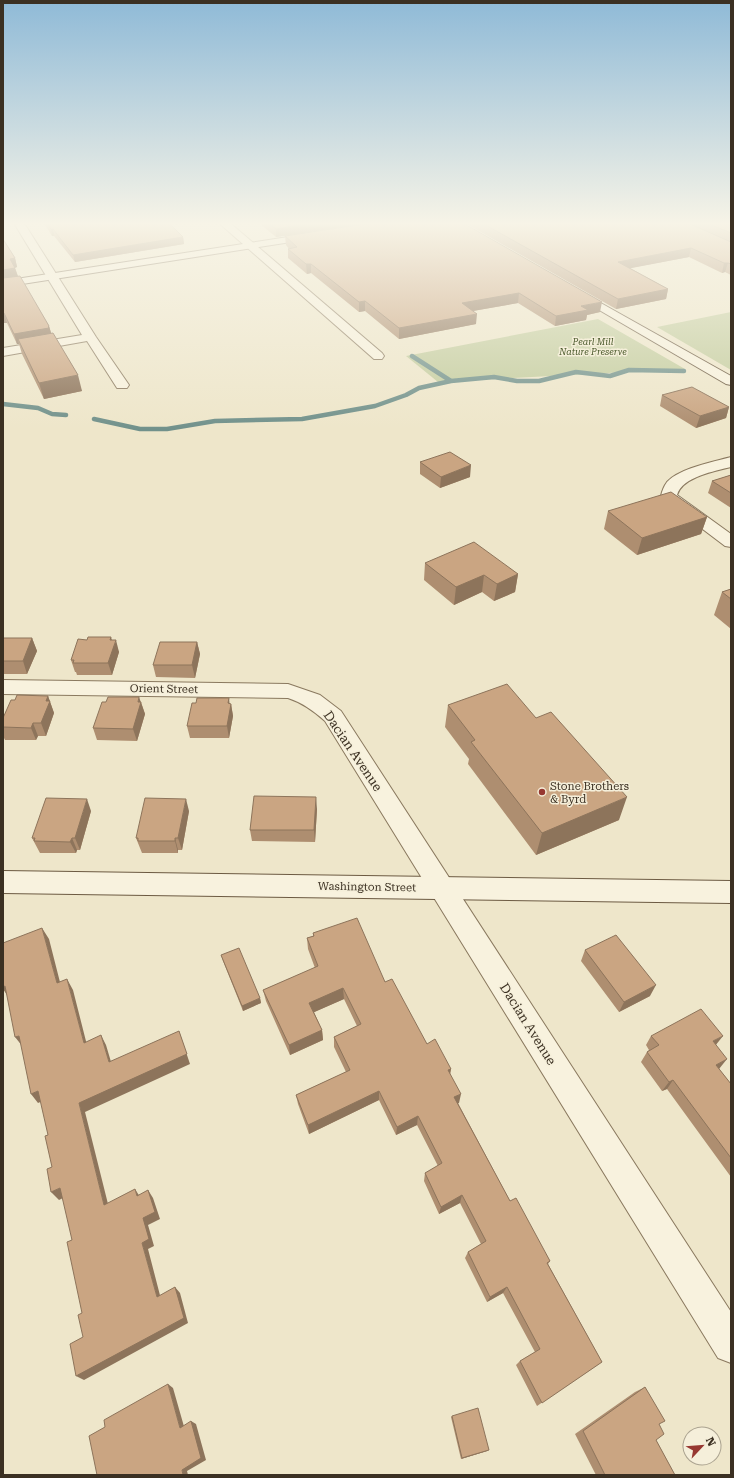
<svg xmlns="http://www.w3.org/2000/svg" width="734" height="1478" viewBox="0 0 734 1478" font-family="'Roboto Serif',serif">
<rect width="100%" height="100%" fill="#eee6ca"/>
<path fill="#c3cc9e" d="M731 312V370L657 327Z
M598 319 685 369 438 382 406 356Z"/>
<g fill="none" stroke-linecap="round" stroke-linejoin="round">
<path stroke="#71918b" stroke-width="4.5" d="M412 356 451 381
M3 404 38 408 52 414 66 415
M94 419 140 429H167L215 421 302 419 375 406 406 395 419 388 451 381 494 377 517 381H539L576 372 610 376 629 370 684 371"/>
<g stroke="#8a795f" stroke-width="2">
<path id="street" d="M14 223H24L96 337 129 385 127 388H117L87 341 3 356V348L82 335Z
M219 223H230L382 353 384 356 382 359H374Z
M731 457V467C715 471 682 477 677 495L731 534V547L725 546 663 499 661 496C662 491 664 486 667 482 680 468 713 462 731 457Z
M3 680 288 684 320 695 341 711 731 1312V1363L718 1358 325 721C314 711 303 703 288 698L3 694Z"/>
</g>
<g stroke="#6c5a42" stroke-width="2">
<path id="secondary" d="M314 233 319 236 317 238 3 287V281Z
M574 288 731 376V385L726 384 570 293 568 291 570 289Z
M3 871 731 881V903L3 893Z"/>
</g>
<use href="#street" fill="#f8f2de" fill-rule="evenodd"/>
<use href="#secondary" fill="#f8f2de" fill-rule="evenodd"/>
</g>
<path fill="#ae8e70" d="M44 223H169L183 237 184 244 75 262 54 236H52Z
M259 223H369L276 237Z
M465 223H731V275L725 272 722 273 689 257 630 268 668 289 666 299 616 309Z
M285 236 600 312 587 315 586 320 555 326 518 303 473 311 476 324 399 339 365 311 359 312 311 273 307 274 288 258V249H289L286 245Z
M3 239 15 258 17 267 15 268 18 276 49 326 51 333 82 391 44 399 22 354 19 344H17L7 323H3Z
M662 395 729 407 726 418 696 428 660 406Z
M420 462 470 477 440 488 420 474Z
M731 475V508L708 493 712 481Z
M608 511 707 517 701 534 637 555 604 529Z
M425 563 518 574 515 592 494 601 482 592 454 605 424 580Z
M731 589V629L714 615 722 592Z
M3 638H32L37 651 27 674H3Z
M112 640 119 652 112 675H77L76 672H75L71 660Z
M197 642 200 654 195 678 156 677 153 665Z
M48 696 54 713 46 736H38L36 740H5L3 736V718L15 700Z
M229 698V704H231L233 716 229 738H190L187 726 196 703Z
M106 702H141L145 714 137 741 97 740 93 728Z
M448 705 619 820 536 855 468 764 469 759 445 727Z
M317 809 315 842 252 841 250 830Z
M91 811 80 850H77L76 853H40L32 838Z
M189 811 182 850H178V853H142L136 838Z
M313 933 385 982 427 1044 451 1069 450 1075 459 1103H458L510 1201 550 1261 548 1264 602 1362 537 1406 516 1365 520 1361 535 1352 503 1293 487 1302 465 1258 468 1252 481 1244 460 1203 439 1214 424 1181 425 1173 438 1166 417 1125 396 1135 379 1100 309 1134 298 1104 296 1095 346 1072 334 1047V1037L357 1026 344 999 314 1012 322 1030 323 1040 290 1055 266 1001 263 990 315 968 308 949 307 938 313 936Z
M585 950 650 996 619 1012 581 961Z
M221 955 260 998 261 1003 243 1011 223 961Z
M651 1036 716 1045 719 1069 731 1084V1177L667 1089 662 1091 641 1062 647 1052 649 1050 646 1045Z
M645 1387 659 1424 656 1440 675 1475H596L575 1434 635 1392Z
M452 1416 487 1451 461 1459 451 1417Z"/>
<path fill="#8d745b" d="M312 223H369L276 237V229Z
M51 229H53L54 236H52Z
M183 237 184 244 75 262 73 255Z
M691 248 689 257 616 271 618 262Z
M15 258 17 267 13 268 10 259Z
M724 263H728L725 272 722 273Z
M306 264H311V273L307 274Z
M15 268 18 277 3 280V270Z
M668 289 666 299 616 309 618 299Z
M519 293 518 303 461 313 462 303Z
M365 301V311L359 312V302Z
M602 302 600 312 587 315 586 320 555 326 556 316 581 306Z
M3 313H4L7 323H3Z
M477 314 476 324 399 339V328Z
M49 326 52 336 18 339 19 344H17L14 334Z
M78 375 82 391 44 399 39 383Z
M729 407 726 418 696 428 700 416Z
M471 465 470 477 440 488 441 477Z
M707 517 701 534 637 555 642 538Z
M518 574 515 592 494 601 497 584Z
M484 575 482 592 454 605 456 587Z
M111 637 114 647 116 640 119 652 112 675 108 663 110 640Z
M32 638 37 651 27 674 23 661Z
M197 642 200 654 195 678 192 665Z
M48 696 54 713 46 736 41 723 46 701Z
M139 697 145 714 137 741 133 729Z
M229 698 230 708 231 704 233 716 229 738 227 726 228 703Z
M33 723 38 736 36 740 31 728Z
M316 797 317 809 315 842 314 830Z
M627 797 619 820 536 855 542 833Z
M87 799 91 811 80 850 75 838Z
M186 799 189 811 182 850 178 838Z
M72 838 77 850 76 853 70 842Z
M175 838 178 850V853L175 841Z
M42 928 49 939 63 994 57 983Z
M67 979 73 990 89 1053 84 1043Z
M656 985 650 996 619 1012 624 1002Z
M5 986 9 998 3 989V987Z
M343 988 344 999 310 1014 309 1003Z
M260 998 261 1003 243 1011 242 1006Z
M322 1030 323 1040 290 1055 289 1045Z
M179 1031 190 1064 85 1112 110 1212 104 1205 79 1103Z
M101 1035 106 1045 114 1072 109 1062Z
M19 1036 23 1047 15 1037Z
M723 1036 715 1046 713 1041Z
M727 1059 719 1069 709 1074 716 1065Z
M451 1069 449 1078 448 1070Z
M673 1080 667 1089 662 1091 669 1082Z
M38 1091 45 1100 38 1103 31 1094Z
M379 1091V1100L309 1134 308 1125Z
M461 1094 459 1103 452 1106 454 1097Z
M418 1116 417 1125 396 1135 397 1127Z
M60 1188 67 1196 59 1200 51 1192Z
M135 1189 140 1197 137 1196Z
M148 1190 153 1198 160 1219 148 1225 154 1246 148 1249 162 1303 157 1297 142 1243 143 1218Z
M462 1195 460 1203 439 1214 441 1207Z
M175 1287 180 1293 188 1323 84 1380 76 1376Z
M507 1287 503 1293 487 1302 490 1297Z
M168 1384 173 1388 185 1430 180 1428Z
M191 1421 196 1424 206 1460 187 1471 188 1475H183L182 1470Z
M489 1450 487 1451 461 1459 462 1458Z"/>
<path fill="#caa582" stroke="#8d745b" d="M47 223H169L183 237 73 255 53 229H51Z
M269 223H312L276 229Z
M371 223H463L602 302 581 306 588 310 556 316 519 293 462 303 477 314 399 328 365 301 359 302 311 264H306L288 249 297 247 285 236Z
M482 223H688L731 242V264L728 263H724L691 248 618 262 668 289 618 299Z
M707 223H731V233Z
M3 239 15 258 10 259 15 268 3 270Z
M20 276 49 326 48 327 49 328 14 334 4 313H3V278Z
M53 333 78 375 39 383 18 339Z
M692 387 729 407 700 416 662 395Z
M450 452 471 465 441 477 420 462Z
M731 475V493L712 481Z
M671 492 707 517 642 538 608 511Z
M474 542 518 574 497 584 484 575 456 587 425 563Z
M731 589V599L722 592Z
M88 637H111L110 640H116L108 663H73L74 660H71L78 639 87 640Z
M3 638H32L23 661H3Z
M160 642H197L192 665H153Z
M507 684 536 718 551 712 627 797 542 833 471 742 475 740 448 705Z
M17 695 48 696 46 701H50L41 723H33L31 728 3 727V718L11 700H15Z
M108 697H139L138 702H141L133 729 93 728 102 702H106Z
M197 698H229L228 703 231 704 227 726H187L192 703H196Z
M254 796 316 797 314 830H250Z
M46 798 87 799 75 838H72L70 842 34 841 35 838H32Z
M145 798 186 799 178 838H175V841H138V838H136Z
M357 918 385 982 392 979 427 1044 435 1039 451 1069 448 1070 461 1094 454 1097 510 1201 516 1198 550 1261 547 1263 602 1362 542 1403 520 1361 540 1349 507 1287 490 1297 468 1252 486 1241 462 1195 441 1207 425 1173 442 1163 418 1116 397 1127 379 1091 308 1125 296 1095 350 1070 334 1037 361 1024 343 988 309 1003 322 1030 289 1045 263 990 318 966 307 938 314 936 313 933Z
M42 928 57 983 67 979 84 1043 101 1035 109 1062 179 1031 187 1054 79 1103 104 1205 135 1189 137 1196 148 1190 155 1212 143 1218 149 1239 142 1243 157 1297 175 1287 184 1318 76 1376 70 1344 83 1337 78 1315 82 1313 67 1242 72 1240 60 1188 51 1192 47 1169 52 1167 45 1136 48 1135 38 1091 31 1094 19 1036 15 1037 5 986 3 987V943Z
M616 935 656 985 624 1002 585 950Z
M239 948 260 998 242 1006 221 955Z
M701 1009 723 1036 713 1041 727 1059 716 1065 731 1084V1158L673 1080 669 1082 647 1052 659 1045 651 1036Z
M168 1384 180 1428 191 1421 201 1458 182 1470 183 1475H97L89 1436 105 1427 104 1420Z
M645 1387 665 1421 659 1424 664 1434 656 1440 675 1475H605L583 1431Z
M478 1408 489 1450 462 1458 452 1416Z"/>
<linearGradient id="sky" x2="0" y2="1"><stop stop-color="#8fbad7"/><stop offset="0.52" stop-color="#f7f4e7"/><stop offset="1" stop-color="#f7f4e7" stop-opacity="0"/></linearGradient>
<rect width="734" height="430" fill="url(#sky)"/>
<circle fill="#973831" stroke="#f5efda" stroke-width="1.5" cx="542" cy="792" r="4"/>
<g text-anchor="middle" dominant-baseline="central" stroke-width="3" stroke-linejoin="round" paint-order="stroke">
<g font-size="9" font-style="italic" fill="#485729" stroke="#f5efda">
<text x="593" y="342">Pearl Mill<tspan x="593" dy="10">Nature Preserve</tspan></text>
</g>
<g font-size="11" fill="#3b3022" stroke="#f5efda">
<text transform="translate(164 689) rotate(1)">Orient Street</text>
<text transform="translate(367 887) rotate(1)">Washington Street</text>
</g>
<g font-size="11" fill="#3b3022" stroke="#f5efda" text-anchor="start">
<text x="550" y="786">Stone Brothers<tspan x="550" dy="13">&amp; Byrd</tspan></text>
</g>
<g font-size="13" fill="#3b3022" stroke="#f5efda">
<text transform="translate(353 751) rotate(56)">Dacian Avenue</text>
<text transform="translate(528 1024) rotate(58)">Dacian Avenue</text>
</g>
</g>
<rect width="734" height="1478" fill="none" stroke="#3b3022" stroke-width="8"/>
<g transform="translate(702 1446) rotate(64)"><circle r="19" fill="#f5efda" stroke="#aba390"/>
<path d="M0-3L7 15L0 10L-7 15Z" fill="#973831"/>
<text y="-6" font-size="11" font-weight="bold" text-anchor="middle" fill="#3b3022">N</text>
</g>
</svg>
